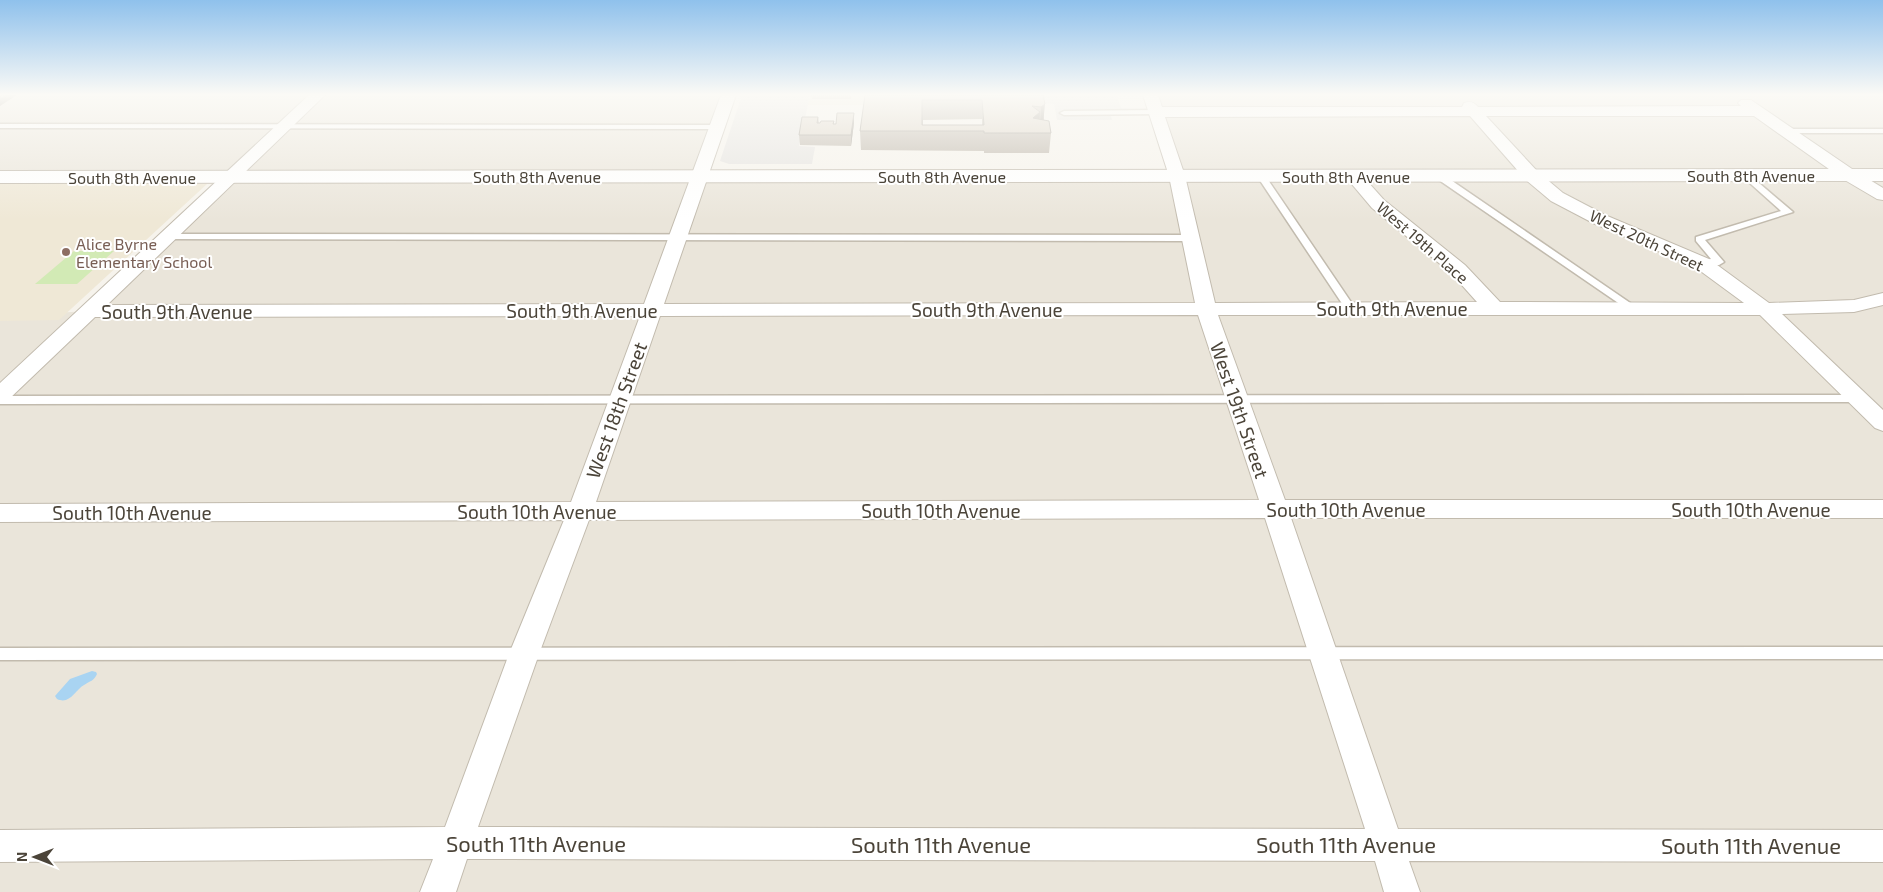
<svg xmlns="http://www.w3.org/2000/svg" width="1883" height="892" viewBox="0 0 1883 892" font-family="'Exo 2',sans-serif">
<rect width="100%" height="100%" fill="#f6f3ec"/>
<path fill="#eae5da" d="M0 95H729L700 176H1176L1148 95H1883V892H0V316L89 311 232 177H0Z"/>
<path fill="#efe8d6" d="M810 95H1032L1034 105H808Z
M0 184H207L59 320 0 321Z"/>
<path fill="#d2eab5" d="M74 251H114L77 284H35Z"/>
<path fill="#e5e3e0" d="M742 95H810L799 146 815 147 812 164H729L720 161Z
M1041 95H1117L1121 108 1133 109 1135 115H1112L1111 116 1112 120H1057L1054 104 1042 103Z"/>
<path fill="#a9d4f2" d="M92 671 96 672 97 674C94 681 90 681 84 685 75 690 70 705 57 699L55 696 70 679Z"/>
<g fill="none" stroke-linecap="round" stroke-linejoin="round">
<g stroke="#c2bbae" stroke-width="3">
<path id="service" d="M1156 110H1159V114L1064 115 1060 113 1064 111Z
M0 124 718 125 722 127 718 129 0 128Z
M1783 129H1883V133H1783Z
M1746 172 1793 212 1705 240 1724 262 1719 265H1698V261L1711 259 1696 241V237L1781 211 1743 177V173Z
M1261 173 1264 174 1355 308 1354 310H1346L1345 308 1257 176Z
M1439 173 1442 174 1639 309 1634 312 1630 311 1436 178V174Z
M168 234 1190 235 1195 238 1190 241 165 239V235Z
M1858 395 1864 399 1862 402 0 404V396Z
M1883 647V659L0 660V648Z"/>
</g>
<g stroke="#c2bbae" stroke-width="2">
<path id="minor" d="M309 95H325L107 305 644 304 721 95H736L664 304 1195 303 1169 176 1143 95H1158L1162 107H1462L1464 103C1470 101 1474 102 1478 107L1741 106 1738 103 1741 100H1751L1855 171 1883 188V200L1877 199 1843 179 1754 116H1486L1538 172 1563 193 1605 215 1709 259 1769 303 1854 300 1883 293V305L1854 312 1782 314 1883 410V431L1875 428 1760 315H1218L1285 500H1883V518H1291L1398 829 1883 830V862L1409 861 1420 892H1384L1375 861 467 859 456 892H420L433 859 0 862V830L445 827 509 654 564 520 0 522V504L571 502 640 316 95 317 8 400 0 402V383ZM1470 116 1526 180 1551 201 1593 223 1695 267 1744 303 1500 302 1465 265 1384 200 1359 172H1347L1345 176 1372 208 1451 273 1477 302 1215 303 1185 176 1165 117ZM1198 315 1259 500 596 502 660 316ZM1265 518 1365 829 478 827 539 654 589 520Z"/>
</g>
<g stroke="#c2bbae" stroke-width="2">
<path id="tertiary" d="M1883 169V181L0 183V171Z"/>
</g>
<use href="#service" fill="#fff" fill-rule="evenodd"/>
<use href="#minor" fill="#fff" fill-rule="evenodd"/>
<use href="#tertiary" fill="#fff" fill-rule="evenodd"/>
</g>
<path fill="#bab2a6" fill-rule="evenodd" d="M811 95H851V99H812Z
M865 95H1043L1044 120 1051 133 1049 153H984V151L861 150 860 131ZM982 119V125H923V120Z
M818 117 819 123 834 121V124L854 123 851 146 800 145 799 135Z"/>
<path fill="#979187" d="M6 95H17L0 106V99Z
M1045 104 1043 124 1040 126 1041 107Z
M1040 112 1039 132 1033 118Z
M854 113V123L851 146V135Z"/>
<path fill="#d8cfc1" stroke="#979187" fill-rule="evenodd" d="M0 95H6L0 99Z
M865 95H1043L1045 104 1041 107 1032 106 1040 112 1033 118 1049 121 1051 133H984V131H860ZM922 100H982L984 125H922Z
M837 113H854L851 135H799L802 117H818L817 123H820L821 121H834L833 124H836Z"/>
<linearGradient id="sky" x2="0" y2="1"><stop stop-color="#8fc1ec"/><stop offset="0.43" stop-color="#fbfaf6"/><stop offset="1" stop-color="#fbfaf6" stop-opacity="0"/></linearGradient>
<rect width="1883" height="220" fill="url(#sky)"/>
<circle fill="#8d6e63" stroke="#fff" stroke-width="2" cx="66" cy="252" r="5"/>
<g text-anchor="middle" dominant-baseline="central" stroke-width="4" stroke-linejoin="round" paint-order="stroke">
<g font-size="16" fill="#4b4439" stroke="#fff">
<text x="1751" y="175">South 8th Avenue</text>
<text x="537" y="176">South 8th Avenue</text>
<text x="942" y="176">South 8th Avenue</text>
<text x="1346" y="176">South 8th Avenue</text>
<text x="132" y="177">South 8th Avenue</text>
<text transform="translate(1647 240) rotate(25)">West 20th Street</text>
<text transform="translate(1423 242) rotate(41)">West 19th Place</text>
</g>
<g font-size="16" fill="#785e54" stroke="#fff" text-anchor="start">
<text x="76" y="243">Alice Byrne<tspan x="76" dy="18">Elementary School</tspan></text>
</g>
<g font-size="19" fill="#4b4439" stroke="#fff">
<text x="1392" y="308">South 9th Avenue</text>
<text x="987" y="309">South 9th Avenue</text>
<text x="582" y="310">South 9th Avenue</text>
<text x="177" y="311">South 9th Avenue</text>
<text transform="translate(616 410) rotate(-70)">West 18th Street</text>
<text transform="translate(1240 410) rotate(71)">West 19th Street</text>
<text x="1346" y="509">South 10th Avenue</text>
<text x="1751" y="509">South 10th Avenue</text>
<text x="941" y="510">South 10th Avenue</text>
<text x="537" y="511">South 10th Avenue</text>
<text x="132" y="512">South 10th Avenue</text>
</g>
<g font-size="22" fill="#4b4439" stroke="#fff">
<text x="536" y="843">South 11th Avenue</text>
<text x="941" y="844">South 11th Avenue</text>
<text x="1346" y="844">South 11th Avenue</text>
<text x="1751" y="845">South 11th Avenue</text>
</g>
</g>
<g transform="translate(35 857) rotate(270)" stroke="#ffffff" stroke-width="4" paint-order="stroke">
<path d="M0-4L9 19L0 12L-9 19Z" fill="#4b4439"/>
<text y="-8" font-size="14" font-weight="bold" text-anchor="middle" fill="#4b4439">N</text>
</g>
</svg>
